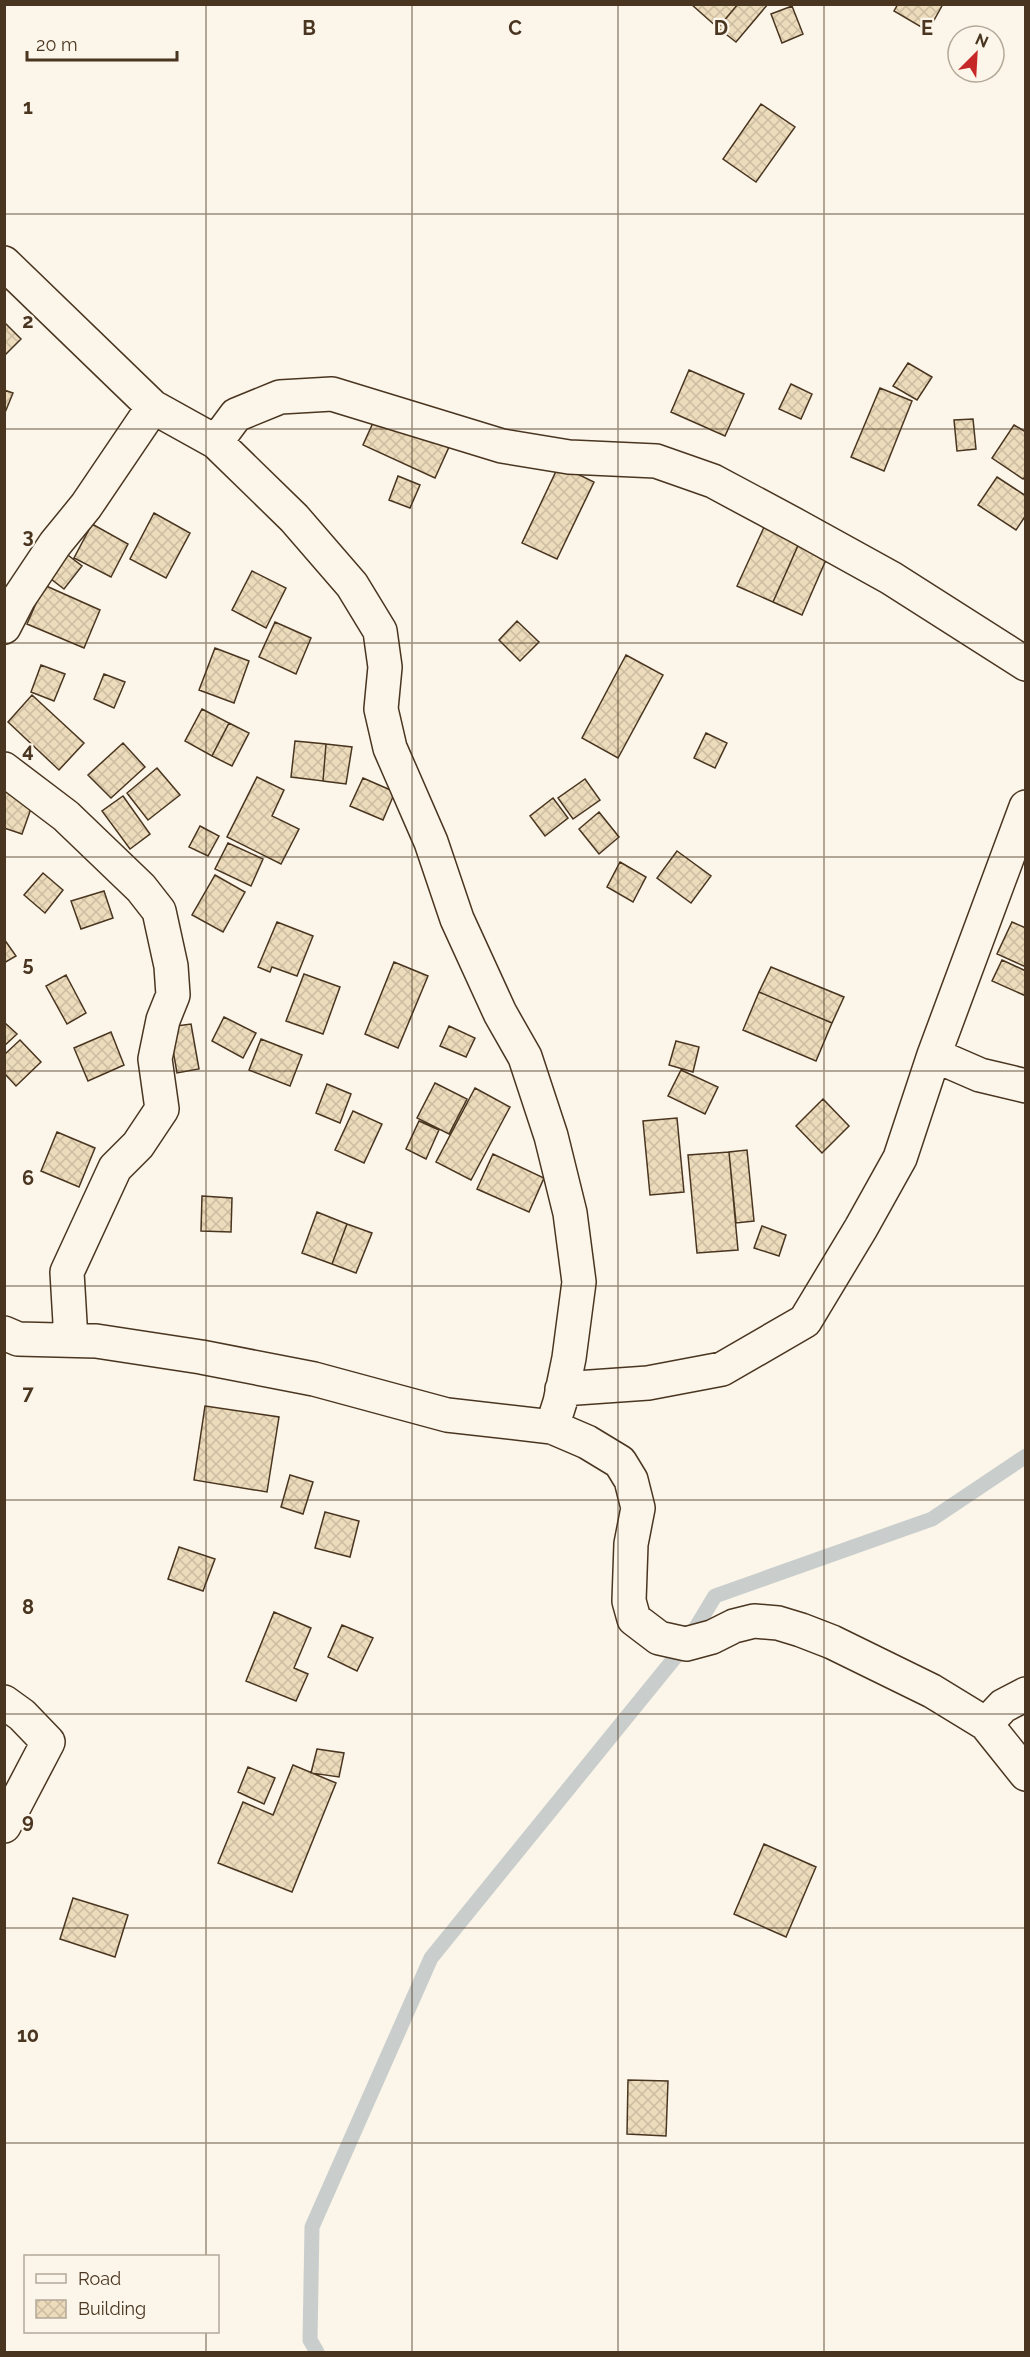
<svg xmlns="http://www.w3.org/2000/svg" width="1030" height="2357" viewBox="0 0 1030 2357" font-family="Raleway,sans-serif">
<defs>
<pattern id="building-cross-hatch" width="8" height="8" patternUnits="userSpaceOnUse" patternTransform="scale(1.5)"><rect width="8" height="8" fill="#ecdcbc"/><path d="M0 0l8 8M0 8l8-8" fill="none" stroke="#ccbda1"/></pattern>
</defs>
<rect width="100%" height="100%" fill="#fbf6e9"/>
<g fill="none" stroke-linecap="round" stroke-linejoin="round">
<path stroke="#c9cecd" stroke-width="15" d="M317 2352 310 2340 312 2227 431 1958 686 1644 715 1596 932 1519 1026 1456"/>
</g>
<path fill="url(#building-cross-hatch)" stroke="#4a3520" stroke-width="1.5" d="M691 4H738L718 28Z
M738 4H768L736 42 718 28Z
M898 4H943L928 31 894 11Z
M792 6 803 34 782 43 771 14Z
M761 104 795 127 756 182 723 159Z
M4 322 21 339 4 356Z
M908 363 932 377 917 400 893 386Z
M689 370 744 394 725 436 671 412Z
M791 384 812 394 801 419 779 409Z
M880 388 912 401 884 471 851 457Z
M4 390 13 393 4 415Z
M377 414 449 447 435 478 363 445Z
M973 419 976 449 957 451 954 420Z
M1014 425 1026 432V476L1023 479 992 458Z
M559 465 594 482 557 559 522 543Z
M398 476 420 485 410 508 389 500Z
M997 477 1026 496V515L1016 530 978 505Z
M154 513 190 533 166 578 130 559Z
M92 524 128 544 111 577 74 558Z
M765 525 800 541 773 602 737 586Z
M800 541 829 553 802 615 773 602Z
M60 549 82 566 64 589 42 572Z
M252 571 286 588 266 628 232 610Z
M44 585 100 610 84 648 27 624Z
M517 621 539 642 520 661 499 640Z
M275 622 311 638 296 674 259 657Z
M215 648 249 661 234 703 199 690Z
M626 655 663 675 618 758 582 738Z
M41 665 65 674 54 701 31 692Z
M104 674 125 682 114 708 94 699Z
M32 695 84 743 59 770 8 722Z
M202 709 229 723 212 756 185 741Z
M229 723 249 733 232 766 212 756Z
M706 733 727 743 715 768 694 758Z
M295 741 326 744 323 781 291 777Z
M123 743 145 767 111 798 88 775Z
M326 744 352 747 346 784 323 781Z
M157 768 180 795 148 820 127 793Z
M257 777 284 790 272 816 299 829 281 864 227 837Z
M363 778 395 792 383 820 350 806Z
M585 779 600 800 573 819 558 798Z
M4 789 34 800 22 834 4 828Z
M123 796 150 834 130 849 102 811Z
M553 798 568 818 545 836 530 816Z
M599 812 619 837 599 854 579 829Z
M200 826 219 836 208 856 189 847Z
M228 843 263 859 251 886 215 869Z
M677 851 711 876 691 903 657 878Z
M620 862 646 877 633 902 607 887Z
M43 873 63 890 45 913 24 895Z
M215 875 245 892 223 932 192 915Z
M104 891 113 918 81 929 71 901Z
M277 922 313 936 297 976 272 967 270 972 258 967Z
M1012 922 1026 928V967L997 954Z
M4 939 16 956 4 963Z
M1002 960 1026 971V996L992 981Z
M394 962 428 976 398 1048 365 1034Z
M771 967 844 997 832 1023 759 992Z
M304 974 340 987 323 1034 286 1021Z
M66 975 86 1013 67 1024 46 986Z
M759 992 832 1023 816 1061 743 1030Z
M224 1017 256 1033 243 1058 212 1041Z
M4 1022 17 1034 4 1046Z
M191 1024 199 1069 177 1073 169 1027Z
M449 1026 475 1038 466 1057 440 1046Z
M111 1032 124 1065 88 1081 74 1048Z
M261 1039 302 1055 290 1086 249 1070Z
M20 1040 41 1062 16 1086 4 1073V1055Z
M676 1041 699 1047 693 1072 669 1065Z
M681 1070 718 1087 705 1114 668 1096Z
M435 1083 467 1099 449 1134 417 1118Z
M327 1084 351 1094 340 1123 316 1113Z
M475 1088 510 1107 471 1180 436 1162Z
M823 1099 849 1126 822 1153 796 1126Z
M353 1111 382 1124 364 1163 335 1150Z
M677 1118 684 1192 650 1195 643 1121Z
M419 1121 439 1130 426 1159 406 1149Z
M57 1132 95 1148 79 1187 41 1171Z
M747 1150 754 1221 736 1223 729 1152Z
M729 1152 738 1250 697 1253 688 1155Z
M493 1154 544 1178 529 1212 477 1189Z
M202 1196 232 1198 231 1232 201 1231Z
M317 1212 347 1224 332 1264 302 1253Z
M347 1224 372 1233 356 1273 332 1264Z
M762 1226 786 1235 779 1256 754 1248Z
M205 1406 279 1417 267 1492 194 1480Z
M290 1475 313 1482 303 1514 281 1507Z
M325 1512 359 1521 350 1557 315 1548Z
M179 1547 215 1559 203 1591 168 1579Z
M274 1612 311 1628 294 1668 308 1674 296 1701 246 1681Z
M342 1625 373 1638 357 1671 328 1657Z
M317 1749 344 1753 339 1777 311 1773Z
M293 1765 336 1783 292 1892 218 1863 243 1802 273 1815Z
M248 1767 275 1778 264 1804 238 1792Z
M764 1844 816 1867 786 1937 734 1914Z
M73 1898 128 1915 115 1957 60 1939Z
M628 2080 668 2081 666 2136 627 2134Z"/>
<g fill="none" stroke-linecap="round" stroke-linejoin="round">
<g stroke="#4a3520" stroke-width="36">
<path id="street" d="M4 263 153 407 216 442 294 518 352 585 380 631 385 667 381 709 390 748 431 842 457 919 500 1013 525 1057 551 1136 570 1213 579 1282 569 1358 560 1402 552 1427
M216 442 236 415 280 397 332 394 502 446 569 457 656 461 713 481 797 526 891 578 1026 664
M4 627 19 598 55 544 86 506 153 407
M4 769 66 816 141 888 159 911 171 966 173 995 163 1020 155 1059 162 1109 138 1145 115 1168 67 1272 71 1340
M934 1055 980 1075 1026 1086
M4 1333 18 1339 96 1341 201 1357 314 1379 447 1415 552 1427 587 1442 620 1462 631 1480 638 1508 631 1544 629 1601 634 1619 659 1638 686 1644 712 1637 734 1626 754 1621 778 1623 801 1630 832 1642 932 1691 986 1724 1026 1774
M562 1389 648 1383 722 1369 805 1321 861 1228 900 1158 934 1055 1026 807
M4 1702 22 1715 48 1742 4 1826
M986 1724 1003 1706 1026 1694"/>
</g>
<use href="#street" stroke="#fbf6e9" stroke-width="33"/>
</g>
<path fill="none" stroke="#4a3520" stroke-width="1.5" stroke-opacity="0.55" d="M206 4V2256M412 4V2352M618 4V2352M824 4V2352M4 214H1026M4 429H1026M4 643H1026M4 857H1026M4 1071H1026M4 1286H1026M4 1500H1026M4 1714H1026M4 1928H1026M4 2143H1026M206 2332V2352"/>
<g font-size="20" text-anchor="middle" font-weight="bold" fill="#4a3520" stroke="#fbf6e9" stroke-width="4.5" stroke-linejoin="round" paint-order="stroke">
<text x="309" y="35">B</text>
<text x="515" y="35">C</text>
<text x="721" y="35">D</text>
<text x="927" y="35">E</text>
<text x="28" y="114">1</text>
<text x="28" y="328">2</text>
<text x="28" y="543">3</text>
<text x="28" y="757">4</text>
<text x="28" y="971">5</text>
<text x="28" y="1185">6</text>
<text x="28" y="1400">7</text>
<text x="28" y="1614">8</text>
<text x="28" y="1828">9</text>
<text x="28" y="2042">10</text>
</g>
<rect width="1030" height="2357" fill="none" stroke="#4a3520" stroke-width="12"/>
<rect x="24" y="2255" width="195" height="78" fill="#fbf6e9" stroke="#b4a999" stroke-width="1.5"/>
<rect x="36" y="2274" width="30" height="9" fill="#fbf6e9" stroke="#b4a999" stroke-width="1.5"/>
<text x="78" y="2285" font-size="18" fill="#4a3520">Road</text>
<rect x="36" y="2300" width="30" height="18" fill="url(#building-cross-hatch)" stroke="#b4a999" stroke-width="1.5"/>
<text x="78" y="2315" font-size="18" fill="#4a3520">Building</text>
<g transform="translate(976 54) rotate(24)"><circle r="28" fill="#fbf6e9" stroke="#b4a999" stroke-width="1.5"/>
<path d="M0-4.5L10 22L0 15L-10 22Z" fill="#c62828"/>
<text y="-9" font-size="16" font-weight="bold" text-anchor="middle" fill="#4a3520">N</text>
</g>
<path d="M27 51v9h150v-9" fill="none" stroke="#4a3520" stroke-width="3"/>
<text x="36" y="51" font-size="18" fill="#4a3520" stroke="#fbf6e9" stroke-width="4.5" paint-order="stroke">20 m</text>
</svg>
